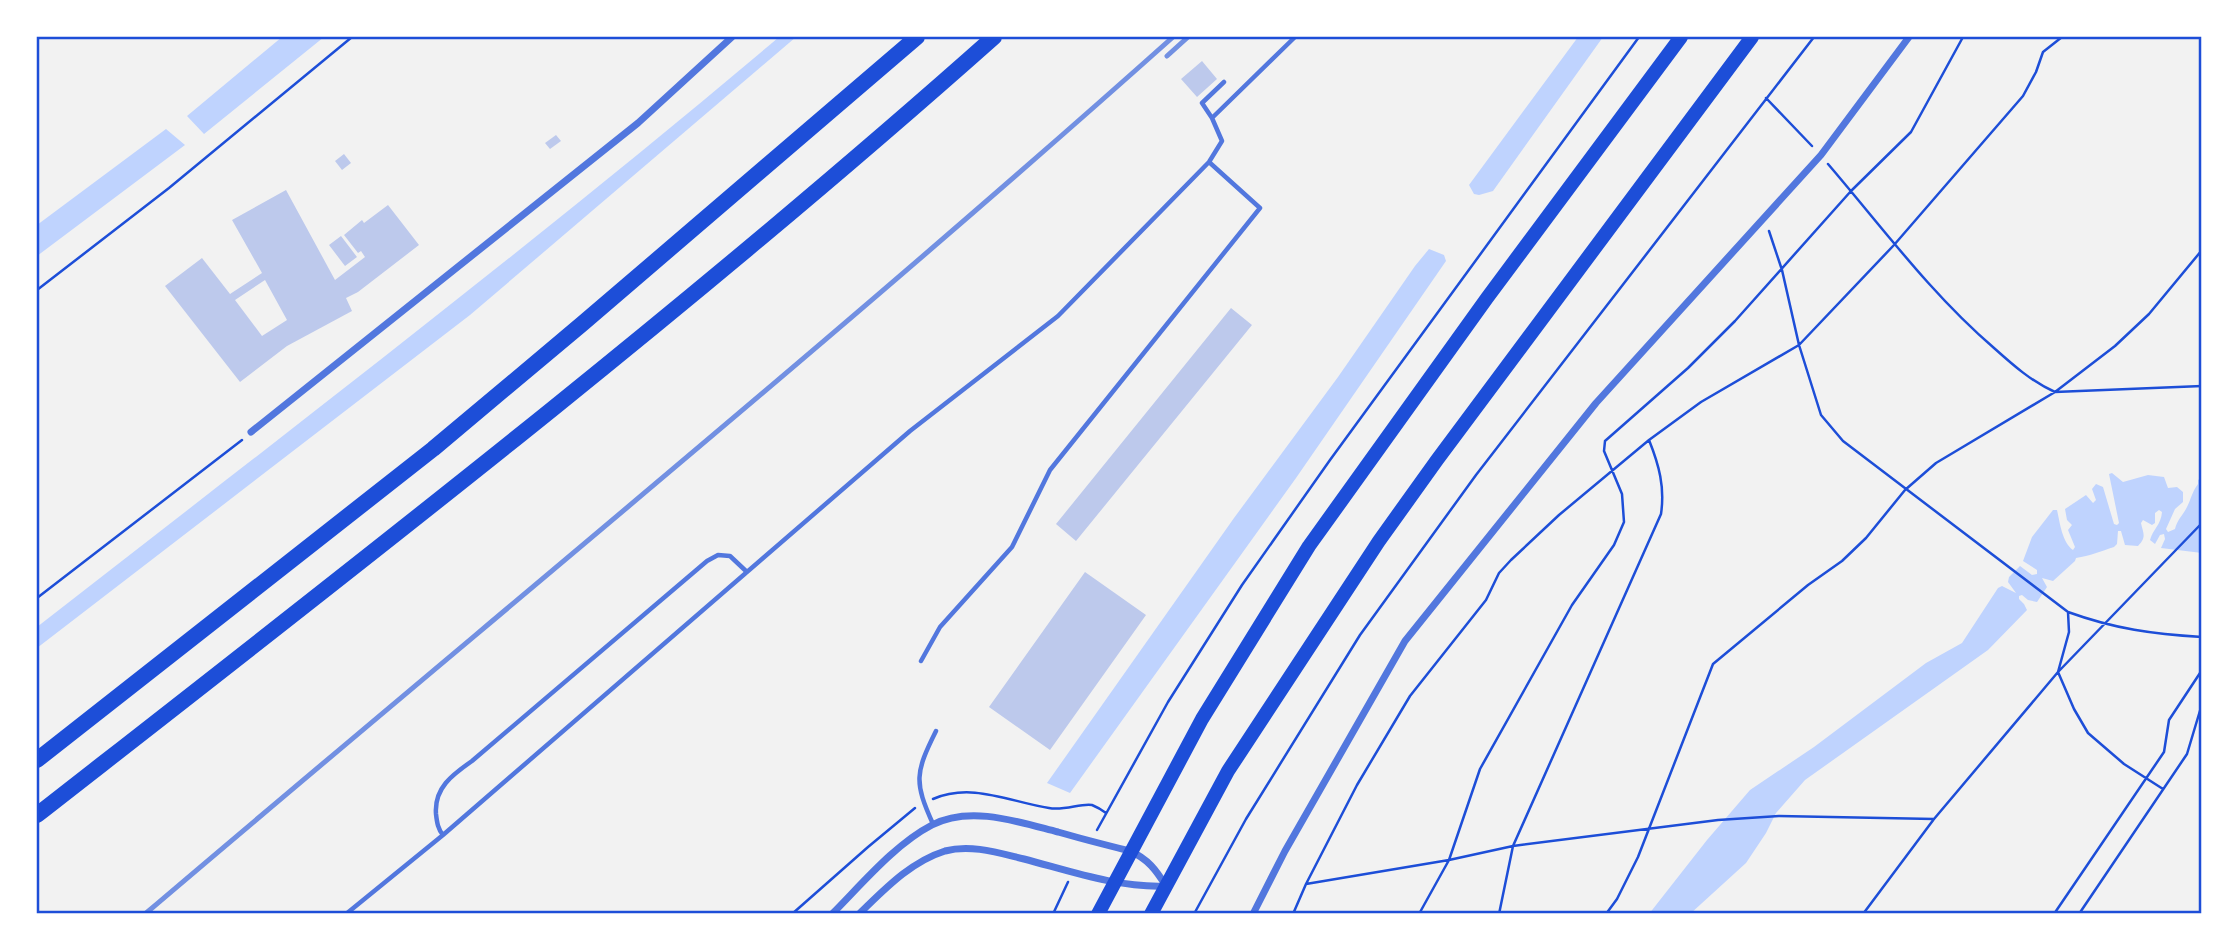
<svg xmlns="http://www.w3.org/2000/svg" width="2239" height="951" viewBox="0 0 2239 951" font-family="'Fira Sans',sans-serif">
<rect width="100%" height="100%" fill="#f2f2f2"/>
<path fill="#bfd3fe" d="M282 37H324L204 134 187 116Z
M779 37H796L470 315 37 648V627C286 433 538 241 779 37Z
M1578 37H1603L1493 191 1479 195 1474 194 1469 185Z
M166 129 185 145 37 256V225Z
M1429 249 1444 255 1446 261 1296 478 1070 793 1047 783 1234 518 1338 377 1415 266Z
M2112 473 2123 482 2148 475 2164 477 2168 488 2177 487 2183 492V502L2175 509 2166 529 2168 532 2175 529C2177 520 2183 515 2187 507 2191 499 2192 492 2198 484V480L2202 477V553L2161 548 2165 539 2164 534 2160 535 2155 544 2150 540C2153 529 2161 525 2162 512L2159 510 2155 513V523L2152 525 2143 520 2141 523C2143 533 2147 537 2138 546L2125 545 2121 531H2118L2117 544 2114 547C2101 551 2090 556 2076 558L2075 561 2053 581 2042 578 2047 587 2037 602 2028 600 2022 595 2019 596V599L2024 604 2027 610 1988 650 1805 780 1776 813 1766 833 1746 863 1690 914H1649L1707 840 1750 790 1814 747 1926 663 1962 643 1998 588 2002 586 2016 593 2008 582 2009 577 2020 566 2032 575 2037 574V570L2023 561 2032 537 2053 510H2057C2060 523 2062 542 2073 550L2075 547 2068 530 2072 525 2067 520 2065 509 2086 495 2093 503 2096 500 2092 489 2096 484 2103 487 2114 524 2117 525 2119 523 2109 474Z"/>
<path fill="#bdc9ec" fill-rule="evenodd" d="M1202 61 1217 79 1197 97 1181 79Z
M556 135 561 141 550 149 545 143Z
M344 154 351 163 342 170 335 161Z
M286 190 335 280 365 257 361 251 358 253 344 235 362 220 364 223 388 205 419 245 358 292 346 298 352 311 287 346 240 382 165 286 202 258 230 294 262 273 232 220ZM265 280 287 320 262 336 235 300Z
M341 236 357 257 345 266 329 245Z
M1231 308 1252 325 1076 541 1056 524Z
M1085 572 1146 615 1050 750 989 707Z"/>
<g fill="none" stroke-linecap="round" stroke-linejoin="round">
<path stroke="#1d4ed8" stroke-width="2.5" d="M1766 98 1812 146
M1828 164C1882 227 1931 294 1994 348 2013 365 2032 382 2055 392L2202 386
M1769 231 1782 270 1799 345 1821 415 1843 441 2068 612C2115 629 2153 634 2202 637
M37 290 169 188 352 37
M37 598 242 440
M2068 612 2069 632 2058 672 2074 709 2088 733 2124 764 2163 789
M933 799C972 782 1010 802 1049 808 1064 811 1081 803 1092 805 1097 807 1102 810 1106 813
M1097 830 1168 702 1242 585 1330 460 1639 37
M1306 884 1357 785 1410 696 1486 600 1499 573 1511 560 1559 515 1649 440 1701 402 1799 345 1894 245 2023 96 2036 72 2043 52 2062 37
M792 914 868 847 915 808
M1053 914 1068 882
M1194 914 1246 819 1360 635 1476 475 1814 37
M1293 914 1306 884 1449 860 1513 846 1718 820 1779 816 1934 819
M1419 914 1449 860 1480 769 1572 605 1614 545 1624 522 1622 494 1604 451 1605 441 1688 368 1735 321 1851 191 1911 132 1963 37
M1499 914 1513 846 1661 514C1665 487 1659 465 1649 440
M1606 914 1617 899 1638 857 1713 664 1808 585 1842 561 1866 538 1905 490 1936 463 2055 392 2115 346 2149 314 2202 250
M1863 914 1934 819 2058 672 2202 523
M2054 914 2164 752 2169 720 2202 670
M2079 914 2187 754 2202 704"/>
<path stroke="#5277de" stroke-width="4.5" d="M1212 118 1202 103 1224 82
M921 661 940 627 1012 547 1050 470 1260 208 1209 162
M933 824C914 782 915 773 936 731
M443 835C438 829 437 823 436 814 434 788 452 775 472 761L707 561 718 555 730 556 747 572
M346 914 443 835 910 431 1058 316 1209 162 1222 141 1212 118 1295 37"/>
<path stroke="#5277de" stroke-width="7" d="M251 432 638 123 732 37
M832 914C861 885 895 844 932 825 970 805 1019 822 1058 832 1082 839 1106 845 1130 851 1148 859 1156 870 1166 886 1118 888 1070 871 1024 859 999 853 971 844 945 851 910 862 884 890 859 914
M1253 914 1285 851 1405 641 1596 403 1821 155 1909 37"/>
<path stroke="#1d4ed8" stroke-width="14" d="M1098 914 1202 719 1309 546 1487 298 1681 37
M1151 914 1228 771 1379 541 1437 460 1752 37"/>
<path stroke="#1d4ed8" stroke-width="16" d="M37 760 433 449 582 324 917 37
M37 815C361 562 687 310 994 37"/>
<path stroke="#7290e2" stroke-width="5" d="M1167 56 1188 37
M145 914C488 622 837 337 1173 37"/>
</g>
<rect width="2239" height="951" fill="none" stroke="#ffffff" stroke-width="77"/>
<rect x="38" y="38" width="2162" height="874" fill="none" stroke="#1d4ed8" stroke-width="2.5"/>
</svg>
